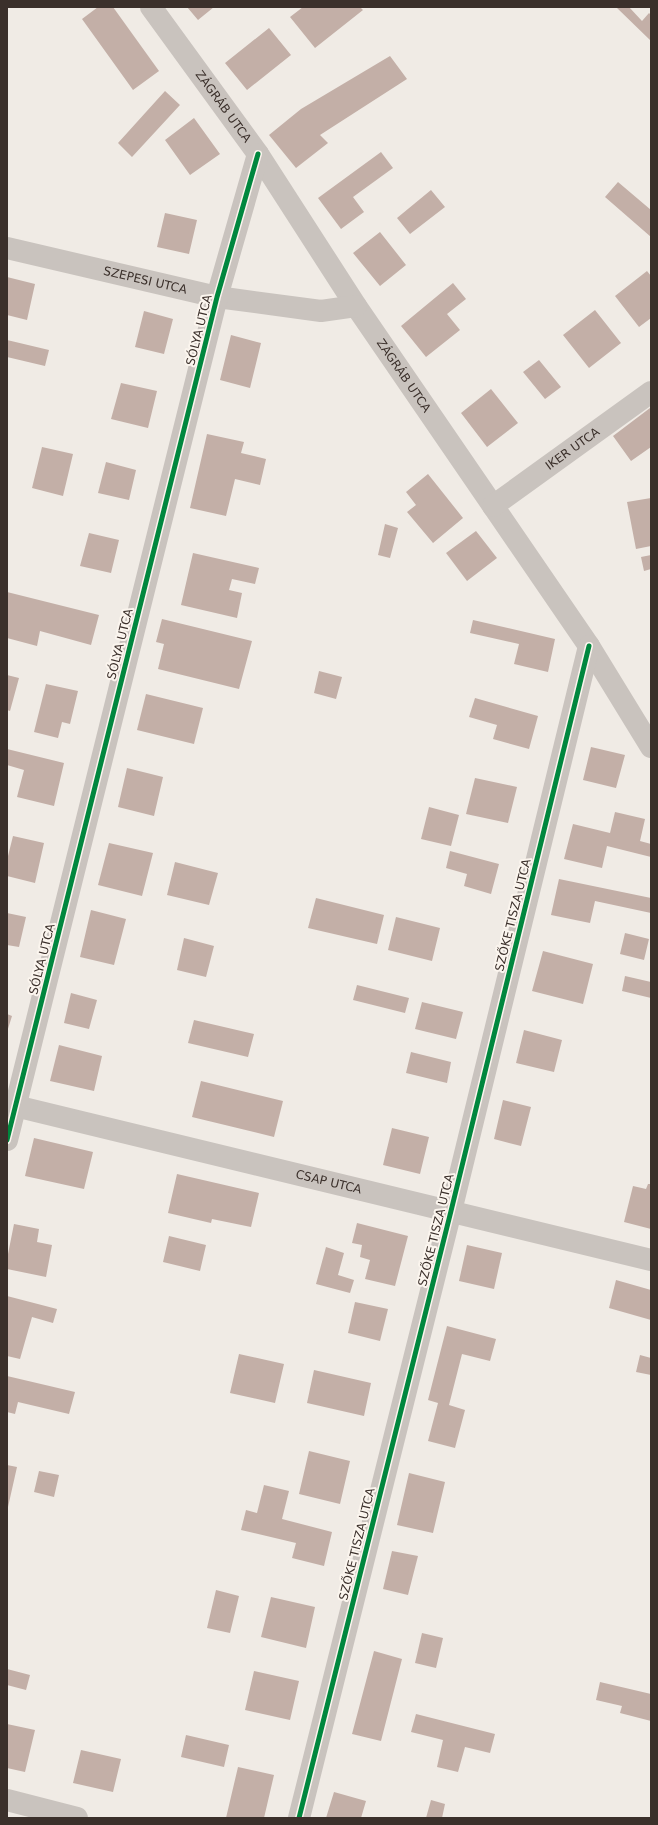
<svg xmlns="http://www.w3.org/2000/svg" width="658" height="1825" viewBox="0 0 658 1825" font-family="'DejaVu Sans',sans-serif">
<rect width="100%" height="100%" fill="#f0ebe5"/>
<path fill="#c3afa7" d="M98 7H113L159 71 133 90 82 19Z
M187 7H214L198 20Z
M303 7H360L363 10 315 48 290 17Z
M616 7H629L642 21 649 13 651 15V41Z
M269 28 291 55 247 90 225 63Z
M390 56 407 79 320 135 328 143 296 168 269 135 301 109Z
M165 91 180 105 132 157 118 143Z
M194 118 220 154 190 175 165 140Z
M381 152 393 168 353 197 364 212 341 229 318 198Z
M618 182 651 210V237L605 197Z
M431 190 445 207 410 234 397 218Z
M165 213 197 220 189 254 157 247Z
M380 232 406 265 380 286 353 253Z
M647 271 651 276V318L639 327 615 296Z
M7 277 35 284 27 320 7 315Z
M453 283 466 299 447 314 460 330 426 357 401 326Z
M595 310 621 343 589 368 563 335Z
M144 311 173 319 164 354 135 347Z
M231 335 261 343 250 388 220 380Z
M7 340 49 350 45 366 7 357Z
M539 360 561 387 545 399 523 372Z
M121 383 157 391 148 428 111 419Z
M491 389 518 423 487 447 461 413Z
M650 408 651 447 631 461 613 436Z
M207 434 244 442 241 453 266 459 260 485 235 479 226 516 190 508Z
M42 447 73 454 63 496 32 488Z
M106 462 136 470 129 500 98 493Z
M428 474 463 518 433 543 407 512 416 505 406 492Z
M651 498V546L636 549 627 502Z
M385 524 398 528 390 558 378 555Z
M476 531 497 558 467 581 446 553Z
M89 533 119 540 111 573 80 566Z
M193 553 259 568 255 584 232 579 229 590 242 593 237 618 181 605Z
M651 555V569L644 571 641 557Z
M7 592 99 615 91 645 40 631 37 646 7 638Z
M162 619 252 641 239 689 158 669 164 644 156 642Z
M473 620 555 639 548 672 514 664 519 644 470 633Z
M319 671 342 677 336 699 314 693Z
M7 675 19 678 10 711 7 710Z
M46 684 78 691 70 724 62 722 58 738 34 732Z
M146 694 203 708 194 744 137 730Z
M475 698 538 716 529 749 493 739 497 725 469 717Z
M591 747 625 755 616 788 583 780Z
M7 749 64 763 54 806 17 797 24 770 7 765Z
M127 768 163 777 154 816 118 807Z
M475 778 517 787 508 823 466 814Z
M429 807 459 815 451 846 421 839Z
M615 812 645 819 640 841 651 844V857L607 846 602 868 564 859 573 824 610 833Z
M13 836 44 843 35 883 7 876V860Z
M109 843 153 853 142 896 98 885Z
M450 851 499 864 491 894 464 886 467 874 446 868Z
M175 862 218 873 209 905 167 895Z
M559 879 651 898V913L595 901 590 923 551 915Z
M316 898 384 915 377 944 308 928Z
M91 910 126 919 114 965 80 957Z
M7 913 26 917 19 947 7 945Z
M396 917 440 928 432 961 388 950Z
M625 933 649 939 644 960 620 954Z
M184 938 214 946 206 977 177 970Z
M543 951 593 964 583 1004 532 991Z
M625 976 651 982V998L622 991Z
M357 985 409 998 405 1013 353 1000Z
M71 993 97 1000 89 1029 64 1023Z
M422 1002 463 1012 456 1039 415 1029Z
M7 1014 12 1016 7 1032Z
M194 1020 254 1034 248 1057 188 1043Z
M524 1030 562 1040 554 1072 516 1063Z
M59 1045 102 1056 94 1091 50 1081Z
M411 1052 451 1062 447 1083 406 1073Z
M201 1081 283 1101 274 1137 192 1117Z
M503 1100 531 1107 521 1146 494 1139Z
M392 1128 429 1137 420 1174 383 1165Z
M34 1138 93 1152 84 1189 25 1176Z
M177 1174 259 1193 251 1227 212 1219 211 1223 168 1213Z
M648 1184H651V1229L624 1222 633 1186 646 1189Z
M357 1223 408 1236 395 1286 365 1279 370 1260 360 1257 362 1245 352 1243Z
M14 1224 39 1229 37 1242 52 1245 46 1277 7 1269V1259Z
M169 1236 206 1245 200 1271 163 1262Z
M467 1245 502 1253 494 1289 459 1281Z
M326 1247 344 1253 338 1275 354 1280 350 1293 316 1284Z
M616 1280 651 1290V1320L609 1308Z
M7 1296 57 1309 53 1323 32 1317 20 1359 7 1356Z
M355 1302 388 1309 380 1341 348 1333Z
M447 1326 496 1339 490 1361 462 1354 449 1405 465 1410 455 1448 428 1441 438 1403 428 1400Z
M239 1354 284 1364 275 1403 230 1393Z
M640 1355 651 1358V1375L636 1372Z
M314 1370 371 1383 364 1416 307 1403Z
M7 1376 75 1392 69 1414 18 1402 15 1414 7 1412Z
M309 1451 350 1461 340 1504 299 1494Z
M7 1465 17 1467 8 1507H7Z
M39 1471 59 1475 54 1497 34 1492Z
M409 1473 445 1482 433 1533 397 1525Z
M264 1485 289 1491 282 1519 332 1532 324 1566 292 1558 296 1543 241 1530 246 1510 257 1513Z
M392 1551 418 1556 408 1595 383 1589Z
M216 1590 239 1596 230 1633 207 1628Z
M271 1597 315 1607 306 1648 261 1637Z
M422 1633 443 1638 436 1668 415 1663Z
M374 1651 402 1659 381 1741 352 1734Z
M7 1669 30 1675 26 1690 7 1685Z
M254 1671 299 1681 290 1720 245 1710Z
M600 1682 651 1694V1721L620 1713 622 1706 596 1700Z
M416 1714 495 1734 490 1753 465 1747 458 1772 437 1767 443 1740 411 1732Z
M7 1724 35 1730 25 1772 7 1768Z
M186 1735 229 1745 224 1767 181 1757Z
M81 1750 121 1759 113 1792 73 1783Z
M238 1767 274 1775 264 1818H226Z
M334 1792 366 1801 361 1818H326Z
M431 1800 445 1804 442 1818H426Z"/>
<g fill="none" stroke-linecap="round" stroke-linejoin="round">
<g stroke="#c9c3be" stroke-width="22">
<path id="s1" d="M151 7 258 154 356 306 589 646 651 747"/>
<path id="s2" d="M7 248 217 297 321 311 356 306"/>
<path id="s3" d="M493 506 651 392"/>
<path d="M7 1140 217 297 258 154"/>
<path d="M7 1800 77 1818"/>
<path d="M299 1818 451 1211 589 646"/>
</g>
<path stroke="#c9c3be" stroke-width="22" id="s4" d="M7 1104 651 1260"/>
<g stroke="#fbf5ee" stroke-width="8">
<path id="cycleway" d="M7 1140 217 297 258 154
M299 1818 451 1211 589 646"/>
</g>
<use href="#cycleway" stroke="#00873e" stroke-width="5"/>
</g>
<g text-anchor="middle" dominant-baseline="central" stroke-width="4" stroke-linejoin="round" paint-order="stroke">
<g font-size="12" fill="#3b302b" stroke="#fbf5ee">
<text stroke="none"><textPath href="#s1" startOffset="123">ZÁGRÁB UTCA</textPath></text>
<text stroke="none"><textPath href="#s2" startOffset="142">SZEPESI UTCA</textPath></text>
<text transform="translate(199 330) rotate(-76)">SÓLYA UTCA</text>
<text stroke="none"><textPath href="#s1" startOffset="447">ZÁGRÁB UTCA</textPath></text>
<text stroke="none"><textPath href="#s3" startOffset="98">IKER UTCA</textPath></text>
<text transform="translate(120 644) rotate(-76)">SÓLYA UTCA</text>
<text transform="translate(513 915) rotate(-76)">SZŐKE TISZA UTCA</text>
<text transform="translate(42 959) rotate(-76)">SÓLYA UTCA</text>
<text stroke="none"><textPath href="#s4" startOffset="331">CSAP UTCA</textPath></text>
<text transform="translate(436 1230) rotate(-76)">SZŐKE TISZA UTCA</text>
<text transform="translate(357 1544) rotate(-76)">SZŐKE TISZA UTCA</text>
</g>
</g>
<rect width="658" height="1825" fill="none" stroke="#3b302b" stroke-width="16"/>
</svg>
